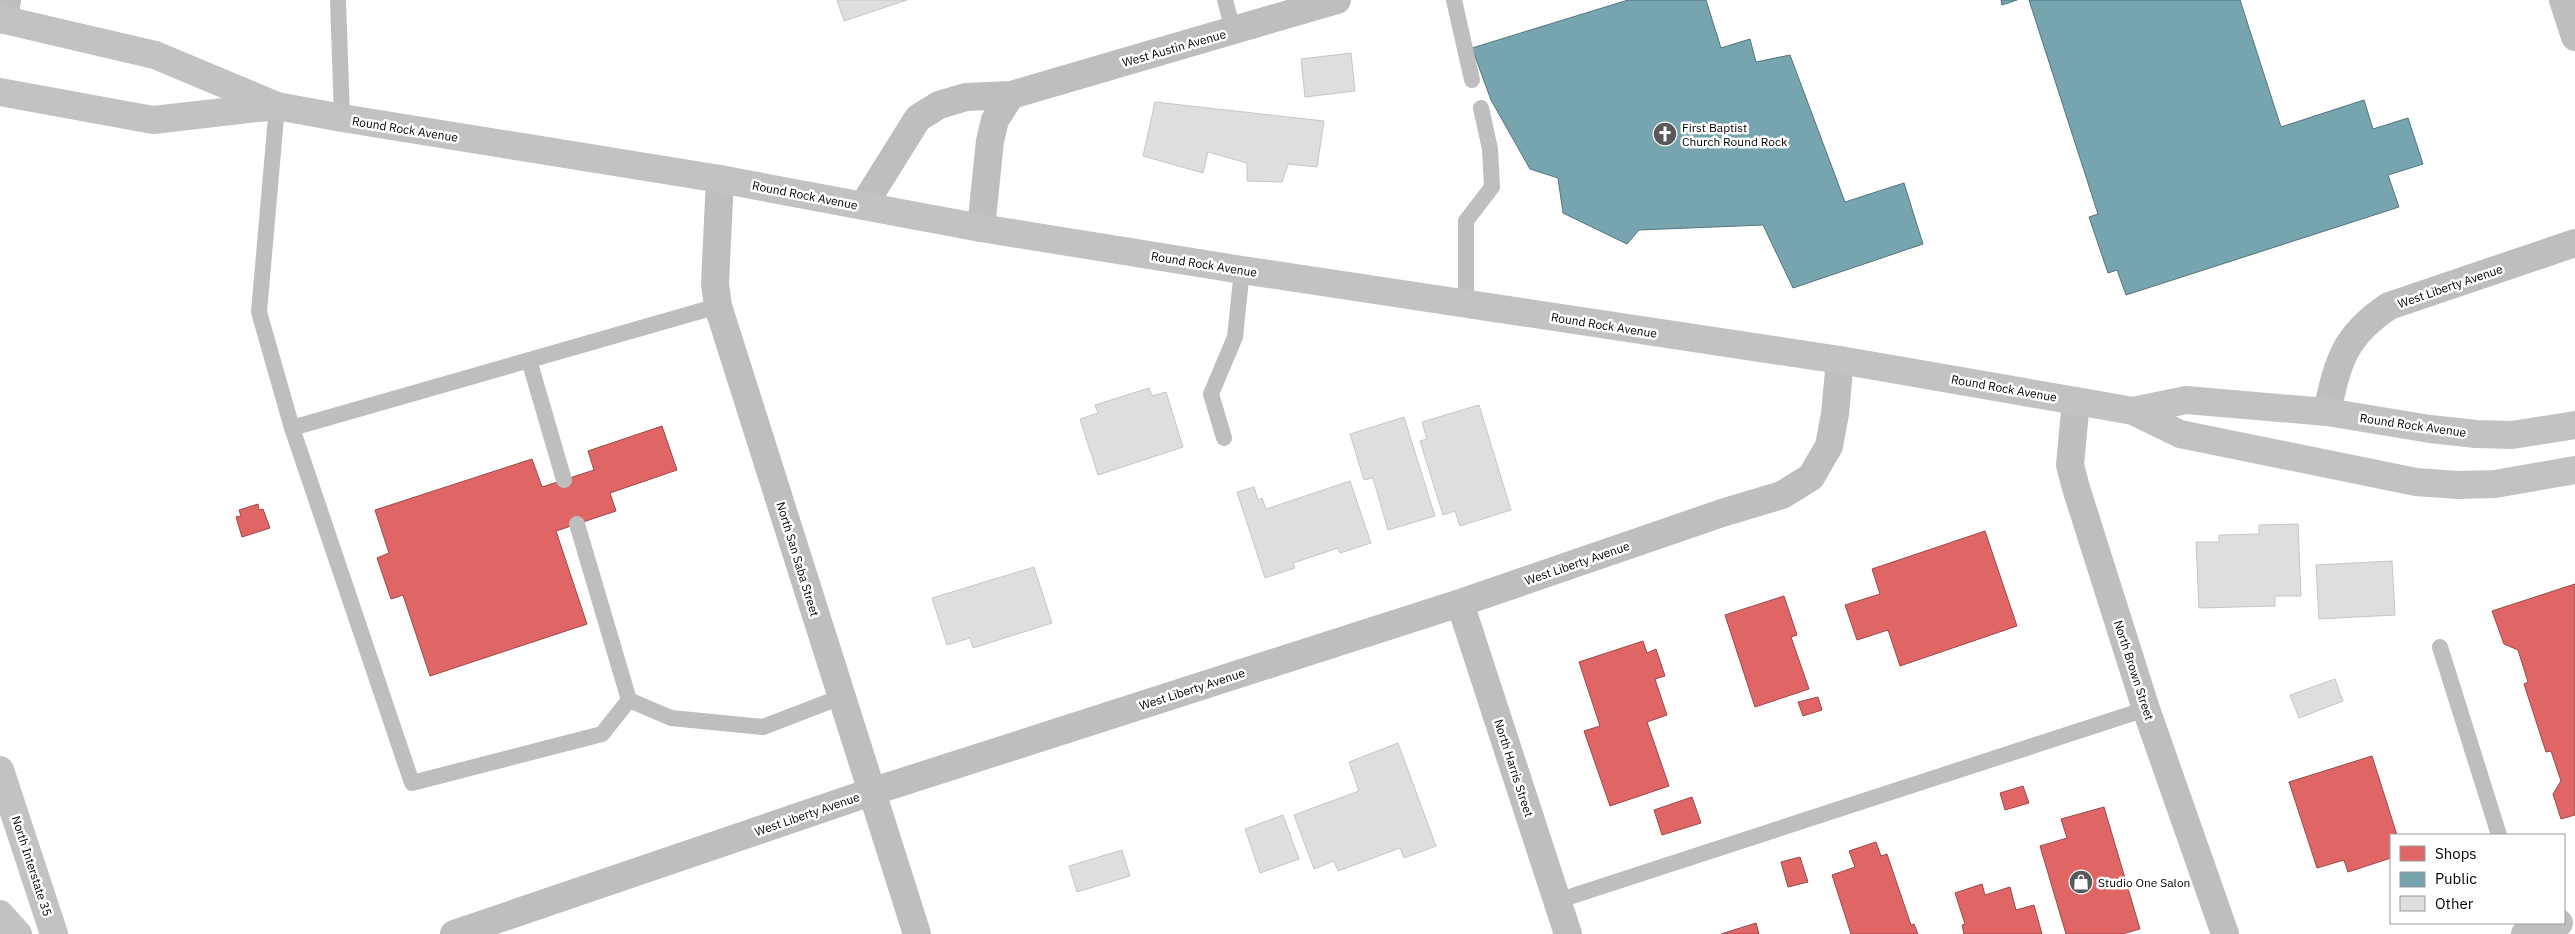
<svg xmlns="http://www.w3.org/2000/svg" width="2575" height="934" viewBox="0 0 2575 934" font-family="'IBM Plex Sans',sans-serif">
<rect width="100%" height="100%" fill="#fff"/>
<path fill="#e06666" stroke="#9d4747" d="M662 426 677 470 610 493 616 511 556 531 587 624 430 676 403 595 391 599 377 558 389 553 375 510 532 459 542 487 594 470 588 451Z
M258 504 259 510 263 509 270 528 242 537 236 517 241 516 239 510Z
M1985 531 2017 626 1900 666 1888 630 1857 640 1845 605 1880 594 1872 569Z
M2575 584V815L2561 819 2553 794 2561 781 2551 751 2546 752 2524 684 2528 682 2518 650 2504 644 2492 611Z
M1784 596 1797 635 1791 637 1809 689 1755 707 1725 615Z
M1643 641 1647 653 1656 649 1665 676 1655 679 1667 715 1647 722 1669 786 1610 806 1584 731 1600 726 1579 662Z
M1818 697 1822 710 1803 716 1798 702Z
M2372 756 2397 835H2391V858L2348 872 2344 860 2317 868 2289 782Z
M2023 786 2029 803 2005 810 2000 793Z
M1692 797 1701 823 1662 835 1654 810Z
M2104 807 2140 929 2122 934H2066L2040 846 2067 838 2061 819Z
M1876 842 1881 856 1887 854 1911 925 1914 924 1918 934H1851L1832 875 1855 867 1849 851Z
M1800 857 1808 882 1788 887 1781 862Z
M1982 884 1985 895 2010 887 2016 910 2034 905 2042 934H1964L1962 925 1965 924 1955 893Z
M1756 923 1759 934H1721Z"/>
<path fill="#76a5af" stroke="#53747a" d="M1628 0H1706L1721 48 1750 39 1756 62 1790 55 1845 202 1904 183 1923 244 1793 288 1763 225 1639 230 1627 244 1563 213 1558 178 1530 169 1491 100 1472 48Z
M2001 0H2017L2002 5Z
M2029 0H2240L2281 127 2364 100 2373 129 2408 118 2423 164 2388 175 2399 207 2126 295 2117 270 2108 273 2089 217 2098 214Z"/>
<path fill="#dedede" stroke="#c6c6c6" d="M837 0H907L844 21Z
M1351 53 1355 91 1305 97 1301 59Z
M1155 102 1324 121 1317 167 1288 164 1282 182 1247 181V163L1208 152 1203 173 1143 156Z
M1149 388 1152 396 1166 392 1183 447 1098 475 1080 419 1098 413 1095 405Z
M1479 405 1511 510 1460 526 1455 511 1443 515 1420 441 1427 439 1422 422Z
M1404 417 1435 516 1388 530 1373 478 1364 480 1350 434Z
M1350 481 1371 543 1340 553 1338 548 1293 563 1295 568 1265 578 1237 492 1254 487 1258 500 1262 498 1266 509Z
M2298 524 2301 596H2275V606L2199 608 2196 542H2219V535L2259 534V525Z
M2392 561 2395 615 2319 619 2316 565Z
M1034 567 1052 623 973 648 970 638 947 645 932 598Z
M2335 679 2343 701 2299 718 2290 695Z
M1398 743 1436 846 1404 858 1400 848 1338 871 1334 861 1314 869 1294 815 1359 791 1349 762Z
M1283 815 1299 859 1260 873 1245 829Z
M1122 850 1130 876 1077 892 1069 866Z"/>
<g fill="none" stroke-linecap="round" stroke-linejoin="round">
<path stroke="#bebebe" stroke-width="16" d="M338 0 342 118
M1225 0 1233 30
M1454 0 1472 80
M277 106 259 312 292 428 718 306
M1466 304V221L1492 187 1490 149 1481 108
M529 360 564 480
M292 428 412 783 602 734 629 700 671 718 763 727 841 697
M1224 438 1211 394 1235 337 1242 270
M577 524 629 700
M2440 647 2499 835
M1557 901 2146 709"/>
<path stroke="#bebebe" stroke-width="28" d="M2563 0 2575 37
M4 20 7 0
M720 179 715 284 718 306 917 934
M863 206 918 118 939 105 966 97 1011 95 1337 0
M981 228 990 141 995 120 1011 95
M2076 401 2070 465 2076 488 2146 709 2225 934
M2327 412C2338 361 2344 336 2389 306L2575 243
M1460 603 1568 934
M454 934 871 792 1460 603 1722 513 1782 495 1811 477 1829 446 1835 414 1840 360
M2525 934 2559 923"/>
<path stroke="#c2c2c2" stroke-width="28" d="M0 19 155 55 277 106 342 118 720 179 981 228 1242 270 1840 360 2076 401 2133 411 2180 434 2416 482 2458 485 2495 484 2575 470
M0 92 153 120 276 106
M2133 411 2186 400 2327 412 2430 429 2476 434 2512 435 2575 425
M0 770 54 934
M0 914 18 934"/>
</g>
<defs>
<g id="church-disc" transform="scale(1.25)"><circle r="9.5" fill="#595959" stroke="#fff"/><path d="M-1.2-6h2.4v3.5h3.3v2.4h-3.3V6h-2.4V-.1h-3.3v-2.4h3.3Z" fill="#fff"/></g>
<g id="shop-disc" transform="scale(1.25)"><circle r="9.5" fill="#595959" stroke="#fff"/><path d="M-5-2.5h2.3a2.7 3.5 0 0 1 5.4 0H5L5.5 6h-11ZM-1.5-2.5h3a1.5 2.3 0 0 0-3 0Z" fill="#fff"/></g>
</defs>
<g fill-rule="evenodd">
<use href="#church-disc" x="1665" y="134"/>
<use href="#shop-disc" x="2081" y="882"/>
</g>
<g text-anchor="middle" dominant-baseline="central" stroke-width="5" stroke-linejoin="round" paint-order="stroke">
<g font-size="12" fill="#000" stroke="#fff">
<text transform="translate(1174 48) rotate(-16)">West Austin Avenue</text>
<text transform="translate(405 129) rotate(9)">Round Rock Avenue</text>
<text transform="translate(805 195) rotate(11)">Round Rock Avenue</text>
<text transform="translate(1204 264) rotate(9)">Round Rock Avenue</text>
<text transform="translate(2450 286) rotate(-19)">West Liberty Avenue</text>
<text transform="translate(1604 325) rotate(9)">Round Rock Avenue</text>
<text transform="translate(2004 388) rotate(10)">Round Rock Avenue</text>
<text transform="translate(2413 425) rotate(8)">Round Rock Avenue</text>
<text transform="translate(798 559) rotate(73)">North San Saba Street</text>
<text transform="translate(1577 563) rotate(-19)">West Liberty Avenue</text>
<text transform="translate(2134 670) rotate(72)">North Brown Street</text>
<text transform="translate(1192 689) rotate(-18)">West Liberty Avenue</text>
<text transform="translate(1514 768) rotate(72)">North Harris Street</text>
<text transform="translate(807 814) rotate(-19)">West Liberty Avenue</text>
<text transform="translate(32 866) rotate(72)">North Interstate 35</text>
</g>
<g font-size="12" fill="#000" stroke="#fff" text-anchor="start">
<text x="1682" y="127">First Baptist<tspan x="1682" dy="14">Church Round Rock</tspan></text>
<text x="2098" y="882">Studio One Salon</text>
</g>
</g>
<rect x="2390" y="834" width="175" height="90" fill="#ffffff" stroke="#999999"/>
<rect x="2400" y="846" width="25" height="15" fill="#e06666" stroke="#999999"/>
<text x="2435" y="859" font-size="15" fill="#000000">Shops</text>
<rect x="2400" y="872" width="25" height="15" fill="#76a5af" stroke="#999999"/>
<text x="2435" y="884" font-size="15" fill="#000000">Public</text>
<rect x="2400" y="896" width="25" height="15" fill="#dedede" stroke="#999999"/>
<text x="2435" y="909" font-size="15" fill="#000000">Other</text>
</svg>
